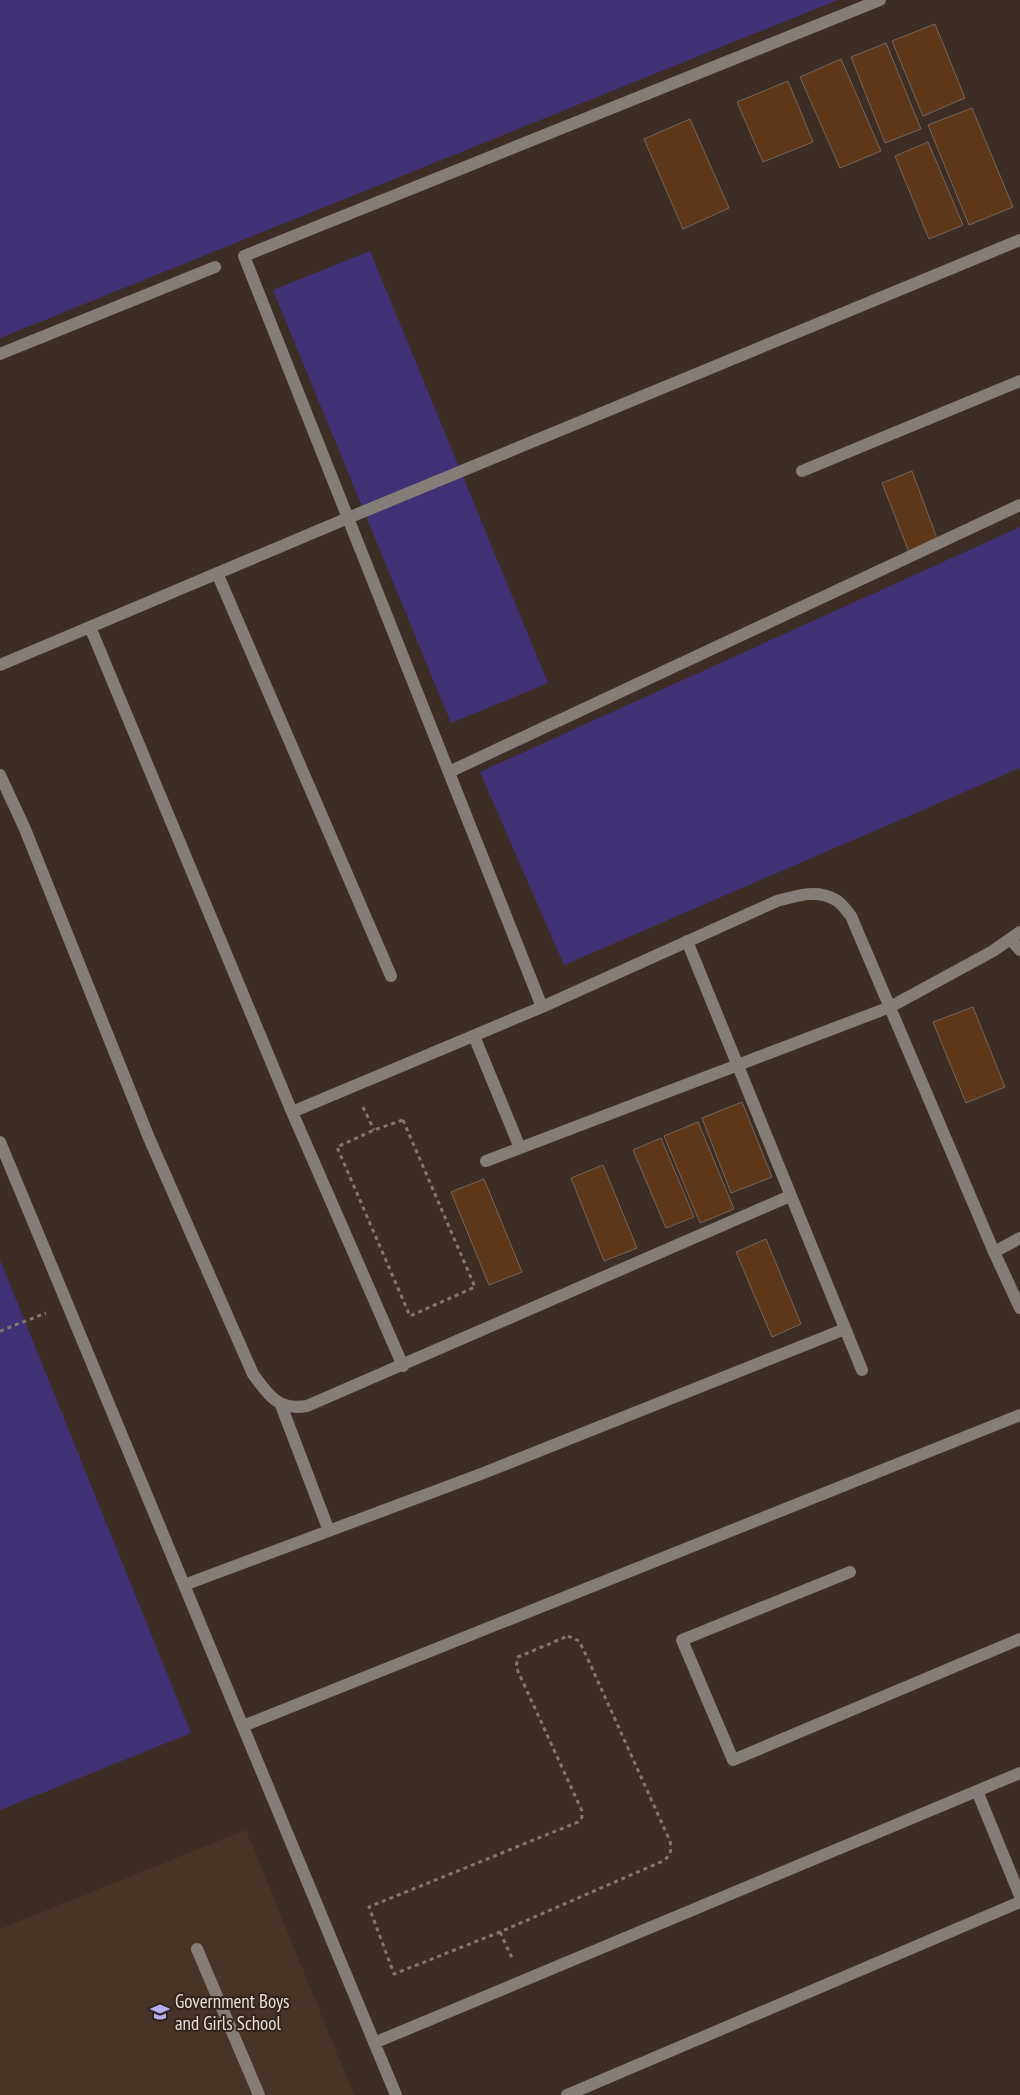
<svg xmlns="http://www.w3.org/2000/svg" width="1020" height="2095" viewBox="0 0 1020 2095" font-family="'PT Sans Narrow',sans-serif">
<rect width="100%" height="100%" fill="#3d2e25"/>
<path fill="#483426" d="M246 1830 354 2095H0V1929Z"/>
<path fill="#403176" d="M0 0H838L0 338Z
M370 251 548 683 451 723 273 290Z
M1020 527V768L564 965 480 772Z
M0 1260 191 1733 0 1810Z"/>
<path fill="#5f3719" stroke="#75645a" d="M935 24 965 98 923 116 892 41Z
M886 43 921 129 885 143 851 57Z
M841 59 881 151 840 168 800 77Z
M788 81 813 142 763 162 737 102Z
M972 108 1013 207 969 225 928 125Z
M690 119 729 208 683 229 644 139Z
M928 142 963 225 929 239 895 156Z
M912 471 938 541 909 552 882 483Z
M973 1007 1005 1087 966 1103 933 1022Z
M742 1102 772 1177 731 1193 702 1118Z
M698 1122 734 1209 700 1223 664 1136Z
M661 1138 694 1217 666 1228 633 1150Z
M603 1165 637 1248 604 1261 571 1178Z
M484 1179 522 1272 489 1285 451 1192Z
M766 1239 801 1324 772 1337 736 1252Z"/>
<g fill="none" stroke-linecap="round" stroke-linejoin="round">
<path stroke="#84776f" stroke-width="3" stroke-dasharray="4 4" stroke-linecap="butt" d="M363 1107 374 1130
M403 1120 475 1287 410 1316 337 1147 374 1130Z
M0 1331 46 1313
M568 1636 579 1641 586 1655 670 1841C672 1850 671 1855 663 1861L500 1932 394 1974 369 1907 578 1822 582 1817V1811L516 1667 518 1657Z
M500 1932 513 1960"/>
<path stroke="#847d78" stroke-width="12" d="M0 354 215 267
M802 471 1020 381
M217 573 391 976
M90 627 292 1112 403 1366
M0 665 348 518 1020 240
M449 772 1020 505
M0 775 25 829 149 1138 253 1374C268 1395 278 1411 307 1406L790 1196
M1010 939 1020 950
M687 941 862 1370
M542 1007 244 256 880 0
M474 1036 520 1148
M292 1112 542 1007 777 901C796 896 816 889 834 899 841 902 846 910 851 916L994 1252 1020 1308
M0 1142 396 2095
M486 1161 890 1007 993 951 1020 932
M994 1252 1020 1238
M281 1405 329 1531
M850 1572 682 1640 733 1760 1020 1639
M184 1585 481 1474 845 1329
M243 1726 1020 1415
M977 1791 1020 1896
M197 1949 259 2095
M374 2043 1020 1773
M567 2095 1020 1902"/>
</g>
<defs>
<g id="school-bare" transform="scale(1.5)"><path d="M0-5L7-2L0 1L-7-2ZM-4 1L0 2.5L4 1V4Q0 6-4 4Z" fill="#b6acf8" stroke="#32241b" stroke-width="2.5" paint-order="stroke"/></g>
</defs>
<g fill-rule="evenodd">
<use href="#school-bare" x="160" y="2012"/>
</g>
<g text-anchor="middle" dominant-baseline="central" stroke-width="4" stroke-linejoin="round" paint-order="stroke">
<g font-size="19" fill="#e8ded8" stroke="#32241b" text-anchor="start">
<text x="175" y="2001">Government Boys<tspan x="175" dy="22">and Girls School</tspan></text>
</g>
</g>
</svg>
